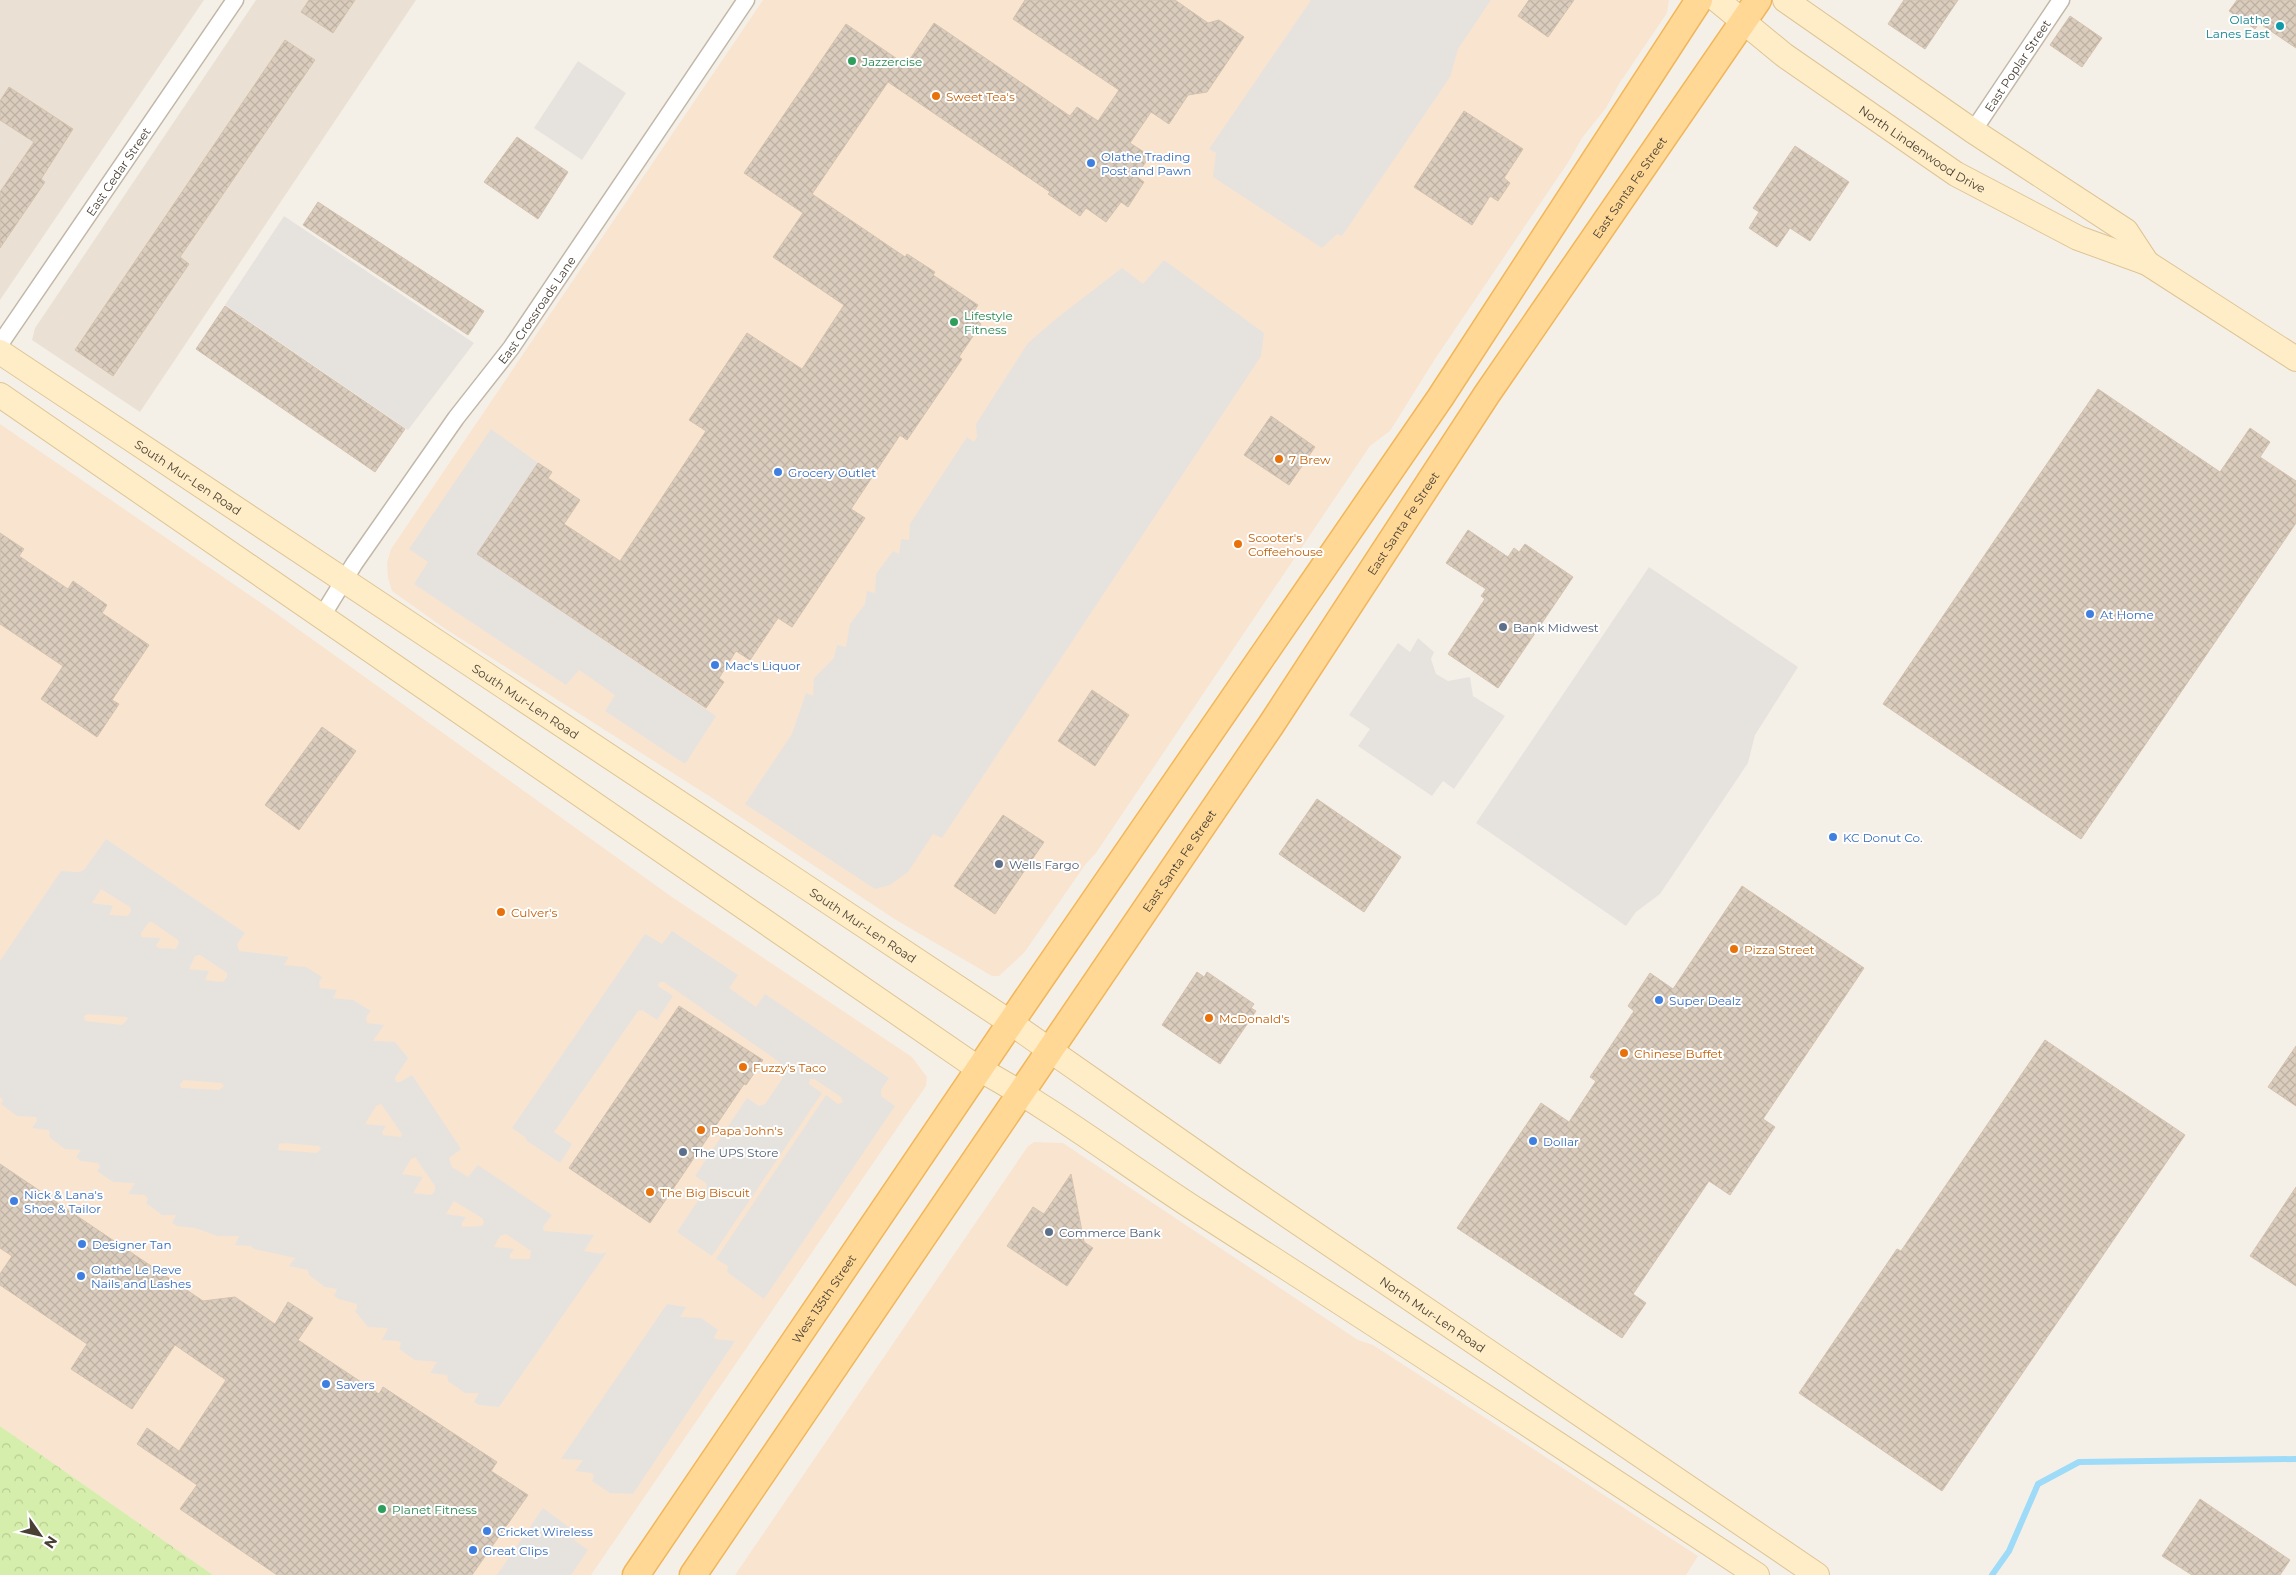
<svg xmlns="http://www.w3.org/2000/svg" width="2296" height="1575" viewBox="0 0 2296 1575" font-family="Montserrat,sans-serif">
<defs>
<pattern id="park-crowns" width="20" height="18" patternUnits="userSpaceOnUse" patternTransform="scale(1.25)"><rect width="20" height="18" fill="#d6eeab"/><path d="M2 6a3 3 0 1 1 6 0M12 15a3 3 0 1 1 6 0" fill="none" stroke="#b9cd94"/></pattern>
<pattern id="building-cross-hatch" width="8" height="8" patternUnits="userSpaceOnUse" patternTransform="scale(1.25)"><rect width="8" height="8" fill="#dbcdbe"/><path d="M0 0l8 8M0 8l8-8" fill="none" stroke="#bdb1a4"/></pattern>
</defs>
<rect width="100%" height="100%" fill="#f5f0e7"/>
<path fill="#eae1d4" d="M0 0H204L0 300Z
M256 0H416L140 412 32 340 35 328Z"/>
<path fill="#f9e4d0" d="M763 0H1669L1667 13 1619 84 1606 108 1582 138 1569 161 1435 359 1390 431 1370 446 1096 853 1085 865 1024 953 999 976H992L896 920 709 796 444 628 392 591 388 578 387 563 391 549Z
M0 424 270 609 672 897 912 1057 927 1077 926 1086 591 1575H213L0 1426Z
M1034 1142 1063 1143 1358 1340 1373 1345 1698 1556 1686 1575H735L1028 1146Z"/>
<path fill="url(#park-crowns)" d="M0 1426 213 1575H0Z"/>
<path fill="#e6e3df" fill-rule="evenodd" d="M1311 0H1491L1458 49 1450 77 1342 236 1337 234 1322 248 1213 177 1216 153 1209 149Z
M578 61 626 93 582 160 534 128Z
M284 216 474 343 408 430 225 305Z
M1164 260 1264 333 1261 356 942 838 933 834 908 872 890 885 875 889 745 804 792 734 806 693 813 696 814 678 834 658 837 645 846 647 850 624 865 604 867 591 875 593 876 574 893 551 899 554 901 539 909 540 910 524 967 437 974 442 977 437 976 424 1028 343 1057 318 1122 268 1143 284Z
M491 429 538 463 477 554 716 716 685 764 605 711 615 695 579 670 566 685 414 584 428 562 409 549Z
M1649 567 1798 667 1755 735 1748 763 1660 894 1636 912 1626 926 1476 823Z
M1418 638 1434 652 1431 659 1436 674 1448 681 1470 677 1473 696 1505 716 1454 789 1443 781 1432 796 1358 746 1370 729 1349 715 1398 643 1410 652Z
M106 839 245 933 237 944 239 951 289 957 284 965 306 967 322 977 319 982 320 988 337 990 333 998 353 1000 371 1011 366 1017 367 1023 384 1025 373 1041 395 1042 408 1058 395 1078 396 1082H400L412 1075 461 1149 449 1158 452 1167 468 1177 478 1165 552 1215 543 1227 544 1231 594 1235 584 1251 601 1254 607 1252 499 1407 479 1405 474 1402 479 1393H465L448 1381 447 1375 430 1373 437 1362 415 1360 399 1349 401 1344 399 1341 382 1340 388 1328 368 1327 355 1311 357 1308V1304L339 1299 334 1296 337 1289 325 1287 309 1275 308 1270 289 1266 295 1258 254 1249 251 1246 235 1245 239 1236H218L195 1228 177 1226 172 1223 176 1215H162L146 1203 148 1199 145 1195 128 1194 135 1183 113 1182 97 1171 100 1167 98 1163 81 1161 76 1157 81 1150 65 1149 50 1138 49 1130 32 1128 37 1121 36 1117 17 1116 1 1104 3 1100 0 1097V961L61 871 79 872 84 870ZM101 889 130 907 131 911 128 916 109 915 113 906 92 903ZM152 922 178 940 179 943 176 949 158 948 156 945 161 938 141 937V933L149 922ZM200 955 227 973V977L223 982 205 980 209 971 189 969 195 956ZM88 1014 126 1017 128 1019 122 1025 85 1021 84 1016ZM184 1080 222 1083 224 1086 219 1090 181 1088 180 1084ZM381 1104 402 1134 401 1137 383 1135 382 1132 386 1126 365 1124 376 1106ZM283 1143 319 1146 321 1149 317 1153 278 1150 279 1144ZM415 1157 435 1186V1191L431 1195 413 1193 423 1177 402 1174 411 1159ZM454 1201 482 1218 484 1222 482 1226 463 1227 461 1224 466 1217 446 1214ZM506 1234 531 1251 530 1259H511L509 1256 514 1249 494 1247 500 1236Z
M672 931 738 975 729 988 756 1007 765 994 889 1078 881 1090V1096L895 1106 764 1299 727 1272 728 1266 716 1259 826 1095 838 1104 843 1102 841 1097 814 1079H810L809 1084 822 1093 712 1256 677 1232 707 1187 706 1183 695 1176 747 1098 759 1106 765 1104 782 1079 783 1069 778 1061 664 982H659L658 986 673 996 657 1020 642 1010 638 1011 554 1132 572 1144 560 1163 527 1141 525 1137 512 1128 645 934 662 944Z
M667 1304 686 1307 680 1317 701 1318 718 1330 714 1337 715 1339 735 1341 633 1494 610 1493 592 1481 594 1476 592 1473 575 1471 583 1460 561 1459Z
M543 1508 577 1533 574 1540 588 1550 571 1575H497Z"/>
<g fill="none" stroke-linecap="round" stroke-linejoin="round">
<path stroke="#9ddbf8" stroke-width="6" d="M1992 1575 2009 1551 2038 1484 2079 1462 2296 1459"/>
</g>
<path fill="url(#building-cross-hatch)" stroke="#d4c2ad" d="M309 0H355L333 33 301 12Z
M1025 0H1175L1208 23 1219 20 1244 37 1207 92 1188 95 1169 124 1151 112 1130 143 1150 156 1136 176 1144 182 1128 207 1121 202 1106 222 1086 208 1080 216 1048 194 1050 192 888 82 812 194 905 257 907 254 935 272 933 275 978 305 974 311 980 314 976 320 981 324 959 357 962 359 907 440 900 435 851 509 865 518 792 627 778 618 750 660 736 651 719 678 724 682 706 708 477 554 538 463 552 472 548 478 580 500 564 524 620 561 706 431 689 420 747 333 802 369 844 305 773 257 803 213 744 173 846 24 906 65 934 23 1070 116 1077 107 1098 121 1119 90 1013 19Z
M1529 0H1574L1548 37 1518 16Z
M1904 0H1958L1925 49 1888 24Z
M2237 0H2296V48L2259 23 2255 29 2229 11Z
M2070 16 2102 38 2082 67 2050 45Z
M285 40 315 60 180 257 189 264 113 376 75 350Z
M9 87 73 129 41 179 45 182 0 248V192L34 142 0 120V101Z
M1464 111 1523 149 1504 178 1510 183 1498 201 1490 196 1472 225 1414 187Z
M517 137 568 172 538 219 484 182Z
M1795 146 1849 182 1810 241 1790 228 1777 247 1749 228 1759 212 1753 208Z
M318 202 484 311 468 335 303 225Z
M225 306 405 429 375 472 196 349Z
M2098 389 2220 472 2250 428 2270 442 2260 457 2296 481V523L2081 839 1883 704Z
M1271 416 1315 447 1289 485 1244 455Z
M1468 530 1508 557 1514 548 1519 552 1525 544 1573 577 1498 688 1448 654 1485 599 1481 596 1486 589 1446 563Z
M0 533 24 549 19 556 68 589 73 581 107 605 102 613 149 645 112 700 119 704 97 737 41 699 63 666 0 624Z
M1092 690 1129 715 1095 766 1058 741Z
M322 727 356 751 299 830 265 805Z
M1317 799 1401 857 1364 912 1279 854Z
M1003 815 1044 842 995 914 954 886Z
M1742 886 1864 968 1763 1119 1775 1127 1730 1195 1709 1181 1633 1294 1646 1303 1622 1338 1457 1228 1541 1103 1569 1122 1596 1081 1590 1077 1634 1011 1628 1006 1650 973 1673 989Z
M1197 972 1204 977 1207 972 1254 1004 1251 1008 1256 1011 1220 1064 1162 1025Z
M679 1006 763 1060 746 1085 744 1084 650 1223 569 1168Z
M2045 1040 2185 1135 1942 1491 1799 1393 1897 1249 1901 1251Z
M2296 1046V1106L2268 1087Z
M0 1164 203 1301 235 1297 275 1324 288 1302 313 1318 298 1340 379 1394 383 1387 497 1462 491 1471 528 1495 472 1575H277L180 1509 197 1485 137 1444 147 1428 179 1451 226 1380 175 1345 132 1409 71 1369 87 1344 0 1285V1274L12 1256 0 1248Z
M1071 1174 1084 1242 1093 1248 1067 1286 1007 1246 1033 1207 1044 1214Z
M2296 1187V1286L2250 1256Z
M2200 1499 2290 1560 2280 1575H2192L2162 1556Z"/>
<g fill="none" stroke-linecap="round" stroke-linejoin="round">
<g stroke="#c2b7a8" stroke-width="19">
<g id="street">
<path id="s1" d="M1973 131 2061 0"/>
<path id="s2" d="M0 344 235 0"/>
<path id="s3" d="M322 616 354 564 456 418 511 348 746 0"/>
</g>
</g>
<g stroke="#dec494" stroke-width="26">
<g id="secondary">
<path id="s4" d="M1717 0 1784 55 1956 174 2078 238 2147 263 2296 359"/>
<path d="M1785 0 1973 131 2126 231 2147 263"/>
<path id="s5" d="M0 352 1011 1023 1234 1179 1817 1575"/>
<path d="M0 395 979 1069C1056 1111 1125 1164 1198 1211 1386 1331 1572 1453 1757 1575"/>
</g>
</g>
<g stroke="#f1b659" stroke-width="29">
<g id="primary">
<path id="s6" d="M636 1575 1026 1000 1440 398 1699 0"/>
<path id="s7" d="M693 1575 1271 725 1487 394 1758 0"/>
</g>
</g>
<use href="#street" stroke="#fff" stroke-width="16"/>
<use href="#secondary" stroke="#ffedc7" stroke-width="24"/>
<use href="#primary" stroke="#ffd896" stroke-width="26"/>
</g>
<circle fill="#0f9aa8" stroke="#fff" stroke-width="2" cx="2280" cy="26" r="5"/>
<g fill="#2e9e5b" stroke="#fff" stroke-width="2">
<circle cx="852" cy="61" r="5"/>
<circle cx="954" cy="322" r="5"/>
<circle cx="382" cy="1509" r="5"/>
</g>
<g fill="#e8710a" stroke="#fff" stroke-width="2">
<circle cx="936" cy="96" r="5"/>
<circle cx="1279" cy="459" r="5"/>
<circle cx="1238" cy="544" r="5"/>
<circle cx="501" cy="912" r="5"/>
<circle cx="1734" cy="949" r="5"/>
<circle cx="1209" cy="1018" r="5"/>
<circle cx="1624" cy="1053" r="5"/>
<circle cx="743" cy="1067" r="5"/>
<circle cx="701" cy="1130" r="5"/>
<circle cx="650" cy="1192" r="5"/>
</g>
<g fill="#3f7fe0" stroke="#fff" stroke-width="2">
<circle cx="1091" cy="163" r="5"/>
<circle cx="778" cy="472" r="5"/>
<circle cx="2090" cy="614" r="5"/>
<circle cx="715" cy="665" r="5"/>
<circle cx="1833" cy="837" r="5"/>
<circle cx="1659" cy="1000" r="5"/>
<circle cx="1533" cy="1141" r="5"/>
<circle cx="14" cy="1201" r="5"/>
<circle cx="82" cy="1244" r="5"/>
<circle cx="81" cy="1276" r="5"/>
<circle cx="326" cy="1384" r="5"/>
<circle cx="487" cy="1531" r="5"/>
<circle cx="473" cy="1550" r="5"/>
</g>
<g fill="#5c6f8a" stroke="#fff" stroke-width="2">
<circle cx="1503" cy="627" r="5"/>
<circle cx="999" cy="864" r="5"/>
<circle cx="683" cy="1152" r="5"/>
<circle cx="1049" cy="1232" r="5"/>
</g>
<g text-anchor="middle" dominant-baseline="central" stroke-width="4" stroke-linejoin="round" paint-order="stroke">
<g font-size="12" fill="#0d838f" stroke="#fff" text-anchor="end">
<text x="2270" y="19">Olathe<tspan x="2270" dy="14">Lanes East</tspan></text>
</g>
<g font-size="12" fill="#27864d" stroke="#fff" text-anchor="start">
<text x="862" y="61">Jazzercise</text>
<text x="964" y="315">Lifestyle<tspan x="964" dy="14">Fitness</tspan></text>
<text x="392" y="1509">Planet Fitness</text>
</g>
<g font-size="12" fill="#494035" stroke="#fff">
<text stroke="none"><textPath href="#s1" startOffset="79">East Poplar Street</textPath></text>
<text stroke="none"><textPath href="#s4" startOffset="254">North Lindenwood Drive</textPath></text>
<text stroke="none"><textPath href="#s2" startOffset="209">East Cedar Street</textPath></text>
<text stroke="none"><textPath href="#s7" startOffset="1674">East Santa Fe Street</textPath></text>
<text stroke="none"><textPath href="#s3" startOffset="374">East Crossroads Lane</textPath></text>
<text stroke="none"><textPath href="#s5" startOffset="226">South Mur-Len Road</textPath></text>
<text stroke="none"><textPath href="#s7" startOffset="1269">East Santa Fe Street</textPath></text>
<text stroke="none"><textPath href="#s5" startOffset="631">South Mur-Len Road</textPath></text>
<text stroke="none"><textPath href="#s7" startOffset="864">East Santa Fe Street</textPath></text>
<text stroke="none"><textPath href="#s5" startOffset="1036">South Mur-Len Road</textPath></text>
<text stroke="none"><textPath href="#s6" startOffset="334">West 135th Street</textPath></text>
<text stroke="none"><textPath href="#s5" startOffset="1726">North Mur-Len Road</textPath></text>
</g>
<g font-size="12" fill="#c56008" stroke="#fff" text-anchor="start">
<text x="946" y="96">Sweet Tea's</text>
<text x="1289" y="459">7 Brew</text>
<text x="1248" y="537">Scooter's<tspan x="1248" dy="14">Coffeehouse</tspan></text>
<text x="511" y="912">Culver's</text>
<text x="1744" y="949">Pizza Street</text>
<text x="1219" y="1018">McDonald's</text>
<text x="1634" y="1053">Chinese Buffet</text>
<text x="753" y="1067">Fuzzy's Taco</text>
<text x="711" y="1130">Papa John's</text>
<text x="660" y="1192">The Big Biscuit</text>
</g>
<g font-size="12" fill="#366cbe" stroke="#fff" text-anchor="start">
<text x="1101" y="156">Olathe Trading<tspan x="1101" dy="14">Post and Pawn</tspan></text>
<text x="788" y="472">Grocery Outlet</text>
<text x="2100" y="614">At Home</text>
<text x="725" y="665">Mac's Liquor</text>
<text x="1843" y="837">KC Donut Co.</text>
<text x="1669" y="1000">Super Dealz</text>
<text x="1543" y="1141">Dollar</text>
<text x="24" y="1194">Nick &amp; Lana's<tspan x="24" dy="14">Shoe &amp; Tailor</tspan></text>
<text x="92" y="1244">Designer Tan</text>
<text x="91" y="1269">Olathe Le Reve<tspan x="91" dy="14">Nails and Lashes</tspan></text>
<text x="336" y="1384">Savers</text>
<text x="497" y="1531">Cricket Wireless</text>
<text x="483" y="1550">Great Clips</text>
</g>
<g font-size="12" fill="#4e5e75" stroke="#fff" text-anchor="start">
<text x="1513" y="627">Bank Midwest</text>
<text x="1009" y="864">Wells Fargo</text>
<text x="693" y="1152">The UPS Store</text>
<text x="1059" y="1232">Commerce Bank</text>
</g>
</g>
<g transform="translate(40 1535) rotate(124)" stroke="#ffffff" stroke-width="4" paint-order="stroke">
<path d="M0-4L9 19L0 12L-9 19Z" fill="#494035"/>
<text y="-8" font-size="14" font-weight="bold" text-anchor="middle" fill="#494035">N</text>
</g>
</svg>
